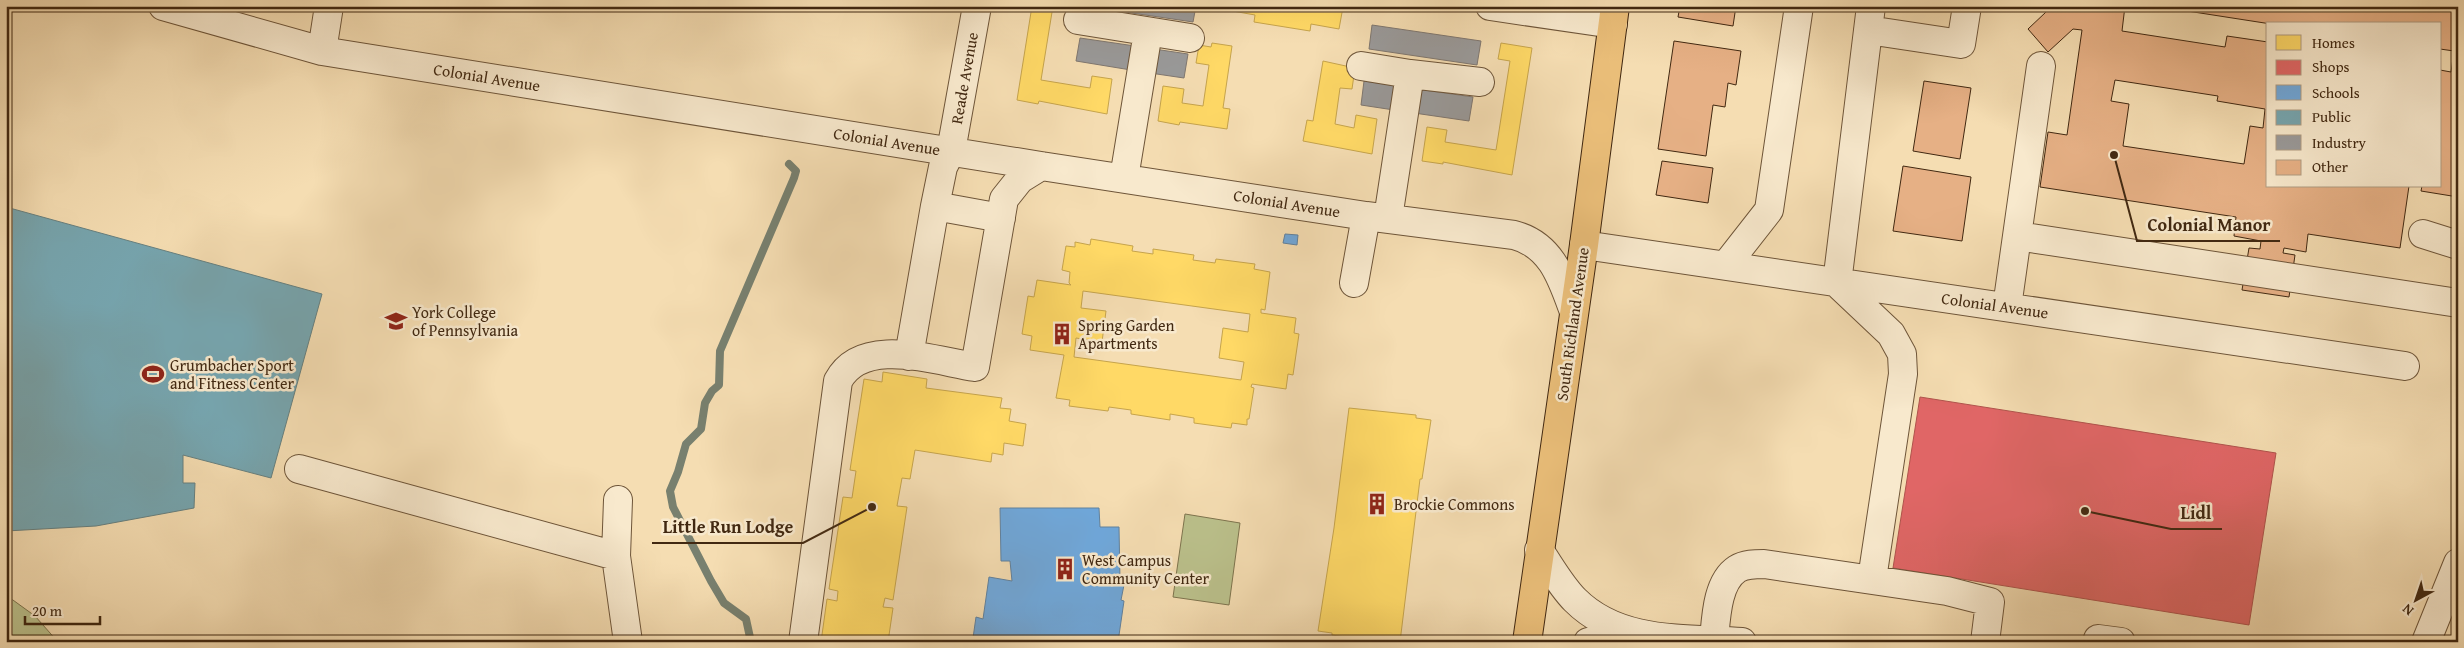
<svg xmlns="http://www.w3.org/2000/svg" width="2464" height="648" viewBox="0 0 2464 648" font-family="'Gentium Book Plus',serif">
<rect width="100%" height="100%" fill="#f5ddb2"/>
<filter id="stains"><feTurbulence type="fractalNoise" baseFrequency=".004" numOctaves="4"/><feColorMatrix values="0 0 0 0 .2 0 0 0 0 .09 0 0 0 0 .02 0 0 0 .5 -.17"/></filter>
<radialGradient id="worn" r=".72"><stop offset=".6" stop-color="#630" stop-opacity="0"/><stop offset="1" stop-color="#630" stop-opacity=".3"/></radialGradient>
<path fill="#bbc18c" stroke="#7e744e" d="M1185 514 1240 523 1229 605 1173 597Z
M6 595 35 616 58 642H14L6 635Z"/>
<path fill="#ffd966" stroke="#c6a44c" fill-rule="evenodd" d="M1032 6H1053L1041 80 1090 88 1092 76 1112 79 1107 114 1039 101 1038 104 1017 100Z
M1227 6H1288L1311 10 1312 6 1343 7 1339 29 1311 24 1310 31 1254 22 1255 15 1227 10Z
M1212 43 1232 46 1223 108 1230 109 1227 129 1180 122 1179 125 1158 121 1163 86 1184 89 1182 103 1203 106 1209 65 1196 63 1199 45 1211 47Z
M1501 43 1532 48 1512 175 1443 162V164L1422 161 1427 127 1447 130 1445 142 1496 150 1510 61 1498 59Z
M1323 61 1355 68 1352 89 1340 88 1335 124 1354 128 1356 115 1377 119 1372 154 1303 141 1307 120 1313 121Z
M1091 239 1133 246 1132 251 1153 254V249L1194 255 1193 260 1215 263 1216 259 1255 264 1254 269 1270 272 1265 310 1261 309V313L1296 318 1294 333 1299 334 1293 375 1288 374 1286 389 1252 384 1251 387 1254 388 1249 419H1247V425L1232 423 1231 428 1194 423V418L1170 414V420L1131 414V410L1109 407 1108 411 1069 406 1070 400 1056 398 1064 355 1030 350 1032 336 1022 334 1028 296 1034 297 1037 280 1071 285 1069 283 1070 272 1062 270 1066 246 1075 247V242L1090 245ZM1083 291 1250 314 1248 332 1223 328 1219 358 1244 362 1241 380 1074 357 1076 338 1102 342 1106 311 1081 308Z
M883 372 927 379 926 388 1002 398 1000 408 1011 409 1009 421 1026 424 1023 446 1004 443 1003 455 992 453 991 462 915 450 910 479 902 478 897 506 907 507 893 600 885 598 883 607 893 608 888 642H821L827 599 837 601 838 591 829 589 843 497 852 498 856 471 850 470 864 379 882 382Z
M1349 408 1416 415V418L1431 420 1422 479H1420L1400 642H1378L1332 635V633L1318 631 1334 528Z"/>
<path fill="#e06666" stroke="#b0534c" d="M1920 397 2276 453 2249 625 1893 568Z"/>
<path fill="#6fa8dc" stroke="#61829f" d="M1285 234 1298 235 1297 245 1283 243Z
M1000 508H1099L1100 527H1119L1120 580H1125L1121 600 1124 601 1118 642H979L980 639 973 638 976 617 983 619 989 577 1012 581 1010 561H1001Z"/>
<path fill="#76a5af" stroke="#668080" d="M6 207 322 294 271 478 183 455V483H195L194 508 96 526 6 531Z"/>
<path fill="#999" stroke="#7f7770" d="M1084 6H1196L1193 22Z
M1372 25 1481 41 1477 65 1369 49Z
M1080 38 1135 46 1131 70 1076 61Z
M1154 49 1188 54 1184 78 1150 73Z
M1364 81 1398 86 1394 110 1361 105Z
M1417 89 1473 97 1469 121 1414 113Z"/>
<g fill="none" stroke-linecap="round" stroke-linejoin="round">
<path stroke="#78806f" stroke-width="8" d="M751 642 746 619 724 603 711 581 673 507 670 491 678 472 686 444 701 429 705 403 712 391 719 385 720 351 794 178 796 171 789 164"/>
</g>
<path fill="#e6b085" stroke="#412811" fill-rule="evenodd" d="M1680 6H1736L1733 26 1678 17Z
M2047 6H2125L2122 31 2225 47 2227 36 2268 42V186H2409L2400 248 2308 234 2306 252 2284 248 2283 253 2295 255 2289 297 2242 290 2249 248 2260 249 2261 241 2234 236 2236 217 2040 187 2048 132 2067 135 2082 30 2073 29 2048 52 2028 29 2046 12ZM2115 80 2218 96 2217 101 2265 109 2263 128 2250 126 2244 164 2123 146 2129 104 2111 101Z
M2155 6H2458V197L2421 191 2422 186H2440V70L2451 72 2454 51 2440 49V24H2271Z
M1674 41 1741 51 1736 85 1728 83 1725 107 1713 105 1706 156 1658 149Z
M1924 81 1971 88 1960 159 1913 151Z
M1662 161 1713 168 1708 203 1656 195Z
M1903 166 1971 177 1962 241 1893 231Z"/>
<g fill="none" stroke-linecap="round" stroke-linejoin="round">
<g stroke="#6e5539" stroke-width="30">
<path id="minor" d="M163 6 322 51 1041 166 1366 216 1514 235C1552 245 1562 279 1574 312
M1490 6 1613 24
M1871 6 1837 283 1891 334 1902 354 1903 374 1872 579
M1078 20 1190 38
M1868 30 1961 44 1967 6
M322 51 329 6
M1361 66 1410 74
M1124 178 1148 32
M935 206 943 167 951 151 977 6
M1388 218 1410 74 1480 82
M2423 234 2458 245
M2017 236 2458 303
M1584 245 2405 366
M1726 265 1769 210 1799 6
M1354 283 1366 216
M2007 307 2041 66
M909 356 935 206 1001 218
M299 469 616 556
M618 500 616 556 628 642
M1539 550C1550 566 1561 586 1575 600 1619 644 1684 638 1742 642
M2098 639 2121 642
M1714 640C1716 618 1717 582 1737 569 1745 564 1755 564 1764 564L1947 591 1990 602 1985 642
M803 642 838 381C862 335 935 361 975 367L1004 199 1020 179 1041 166
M1588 642 1629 632
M2426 642 2458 563"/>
</g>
<g stroke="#412811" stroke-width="30">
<path id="major" d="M1527 642 1584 245 1615 6"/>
</g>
<use href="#minor" stroke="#f8e9cd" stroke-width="28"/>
<use href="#major" stroke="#eabe79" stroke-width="28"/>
</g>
<defs>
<g id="university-bare" transform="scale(1.725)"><path d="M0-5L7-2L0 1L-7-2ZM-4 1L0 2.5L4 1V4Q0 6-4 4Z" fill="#8f2418" stroke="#f8e9cd" stroke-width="2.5" paint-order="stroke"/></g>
<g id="building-bare" transform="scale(1.725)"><path d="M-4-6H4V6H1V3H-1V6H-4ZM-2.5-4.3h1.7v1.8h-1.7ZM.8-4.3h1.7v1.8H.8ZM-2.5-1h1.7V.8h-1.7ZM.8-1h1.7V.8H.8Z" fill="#8f2418" stroke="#f8e9cd" stroke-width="2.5" paint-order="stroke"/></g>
<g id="stadium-bare" transform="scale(1.725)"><path d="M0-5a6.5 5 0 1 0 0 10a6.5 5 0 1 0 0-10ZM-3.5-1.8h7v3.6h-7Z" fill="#8f2418" stroke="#f8e9cd" stroke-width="2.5" paint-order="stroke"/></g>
</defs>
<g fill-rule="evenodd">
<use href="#university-bare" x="396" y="321"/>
<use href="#building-bare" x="1062" y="334"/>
<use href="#stadium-bare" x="153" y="374"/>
<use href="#building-bare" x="1377" y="504"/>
<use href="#building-bare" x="1065" y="569"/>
</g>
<g text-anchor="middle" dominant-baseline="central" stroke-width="5" stroke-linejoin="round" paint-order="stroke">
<g font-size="16" fill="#412811" stroke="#f8e9cd">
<text transform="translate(487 77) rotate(9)">Colonial Avenue</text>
<text transform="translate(964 78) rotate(-80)">Reade Avenue</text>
<text transform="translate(887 141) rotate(9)">Colonial Avenue</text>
<text transform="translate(1287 203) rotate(9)">Colonial Avenue</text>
<text transform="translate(1995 305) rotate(8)">Colonial Avenue</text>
<text transform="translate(1572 324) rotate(-82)">South Richland Avenue</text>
</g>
<g font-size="16" fill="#412811" stroke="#f8e9cd" text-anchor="start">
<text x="412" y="312">York College<tspan x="412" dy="18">of Pennsylvania</tspan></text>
<text x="1078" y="325">Spring Garden<tspan x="1078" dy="18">Apartments</tspan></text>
<text x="170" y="365">Grumbacher Sport<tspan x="170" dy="18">and Fitness Center</tspan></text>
<text x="1394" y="504">Brockie Commons</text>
<text x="1082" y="560">West Campus<tspan x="1082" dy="18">Community Center</tspan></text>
</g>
</g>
<path fill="none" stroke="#412811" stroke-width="2" d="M2114 155L2137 241H2280M2085 511L2171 529H2222M872 507L803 543H652"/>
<g fill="#412811" stroke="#f8e9cd" stroke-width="2">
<circle cx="2114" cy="155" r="5"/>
<circle cx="2085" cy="511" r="5"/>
<circle cx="872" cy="507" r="5"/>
</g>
<g font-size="18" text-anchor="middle" font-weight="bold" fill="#412811" stroke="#f8e9cd" stroke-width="5" stroke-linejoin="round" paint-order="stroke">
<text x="2209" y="231">Colonial Manor</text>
<text x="2196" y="519">Lidl</text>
<text x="728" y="533">Little Run Lodge</text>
</g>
<rect width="2464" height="648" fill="none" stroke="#f5ddb2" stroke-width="25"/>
<rect x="8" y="8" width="2449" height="633" fill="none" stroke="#412811" stroke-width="2.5"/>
<rect x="12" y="12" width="2439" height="623" fill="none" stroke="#412811"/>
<rect x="2266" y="22" width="175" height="165" fill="#f8e9cd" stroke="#af9c82"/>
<rect x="2276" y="35" width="25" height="15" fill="#ffd966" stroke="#af9c82"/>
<text x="2312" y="48" font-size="15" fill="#412811">Homes</text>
<rect x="2276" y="60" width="25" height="15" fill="#e06666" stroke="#af9c82"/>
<text x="2312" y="72" font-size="15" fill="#412811">Shops</text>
<rect x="2276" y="85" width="25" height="15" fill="#6fa8dc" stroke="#af9c82"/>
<text x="2312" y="98" font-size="15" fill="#412811">Schools</text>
<rect x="2276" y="110" width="25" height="15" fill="#76a5af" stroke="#af9c82"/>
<text x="2312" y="122" font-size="15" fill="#412811">Public</text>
<rect x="2276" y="135" width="25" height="15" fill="#999999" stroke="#af9c82"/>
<text x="2312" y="148" font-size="15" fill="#412811">Industry</text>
<rect x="2276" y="160" width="25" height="15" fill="#e6b085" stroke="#af9c82"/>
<text x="2312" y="172" font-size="15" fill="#412811">Other</text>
<g transform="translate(2416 600) rotate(220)" stroke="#f8e9cd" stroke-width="4" paint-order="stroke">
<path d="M0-4L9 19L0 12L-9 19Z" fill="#412811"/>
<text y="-8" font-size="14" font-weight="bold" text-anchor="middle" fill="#412811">N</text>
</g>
<path d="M25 616v8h75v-8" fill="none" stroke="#412811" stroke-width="2.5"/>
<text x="32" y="616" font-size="15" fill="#412811" stroke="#f8e9cd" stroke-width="4" paint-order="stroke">20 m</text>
<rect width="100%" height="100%" filter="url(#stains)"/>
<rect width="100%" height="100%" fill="url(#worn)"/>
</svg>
